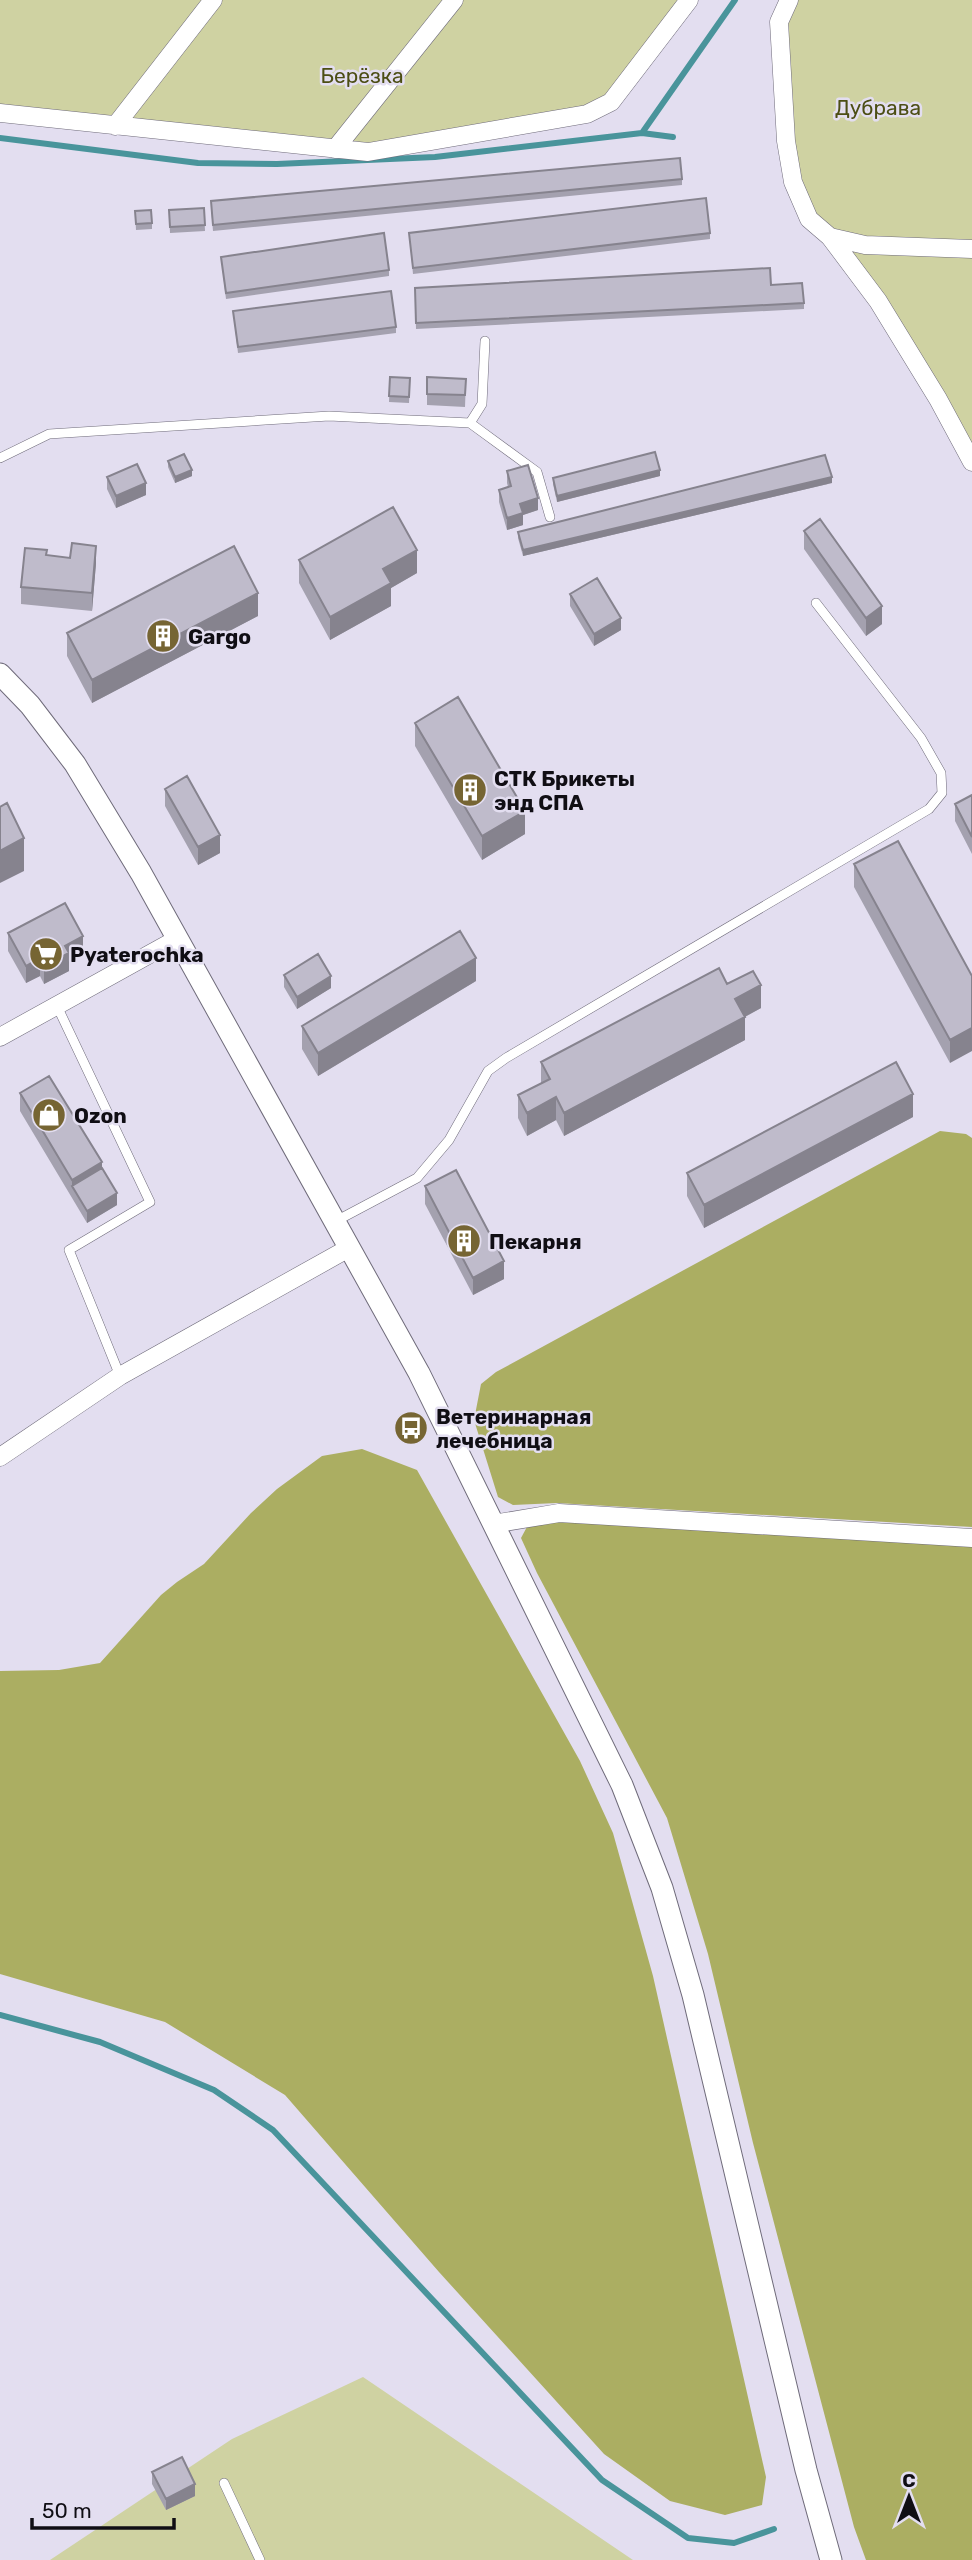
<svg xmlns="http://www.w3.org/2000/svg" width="972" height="2560" viewBox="0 0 972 2560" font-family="Rubik,sans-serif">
<rect width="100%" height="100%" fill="#e3def0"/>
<path fill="#cfd2a2" d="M0 0H689L611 102 368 152 0 113Z
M789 0H972V461L793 182 779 22Z
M363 2377 633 2560H50L232 2439Z"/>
<path fill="#abae62" d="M940 1131 966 1134 972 1138V1527L557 1503 513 1505 498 1497 474 1420 481 1384 496 1372Z
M362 1449 417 1470 580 1761 613 1833 653 1976 766 2477 762 2505 725 2515 670 2501 604 2454 439 2272 285 2095 165 2022 0 1974V1671L59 1670 100 1663 161 1595 177 1582 204 1564 251 1513 277 1489 322 1456Z
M560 1519 972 1545V2560H866L854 2527 753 2143 708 1954 667 1818 537 1573 521 1538 528 1525Z"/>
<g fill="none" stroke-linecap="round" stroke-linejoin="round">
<path stroke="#49949b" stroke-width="6" d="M642 133 735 0
M0 138 198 163 277 164 435 157 642 133 673 137
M0 2015 100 2042 214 2090 273 2130 602 2480 688 2538 734 2543 774 2529"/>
<g stroke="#6f6b7a" stroke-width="10">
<path id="service" d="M470 423 537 472 550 517
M0 458 49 434 329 416 470 423 482 404 485 341
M57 1006 150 1202 69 1250 120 1376
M336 1221 417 1178 449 1140 488 1071 506 1058 929 809 942 793 941 773 921 738 816 603
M224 2483 260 2560"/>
</g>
<g stroke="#6f6b7a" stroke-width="19">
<path id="minor" d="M789 0 779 22 786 141 793 182 809 219 830 237 878 301 938 399 972 462
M0 113 368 152 587 114 611 102 689 0
M115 126 213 0
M335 149 454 0
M830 237 865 245 972 249
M0 1037 177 939
M0 1457 120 1376 349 1248
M493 1524 559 1513 972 1538"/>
</g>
<g stroke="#6f6b7a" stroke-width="23">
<path id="tertiary" d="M0 674 30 705 75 764 141 873 419 1373 622 1785 662 1888 693 1995 806 2470 831 2560"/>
</g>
<use href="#service" stroke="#fff" stroke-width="9"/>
<use href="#minor" stroke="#fff" stroke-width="18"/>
<use href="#tertiary" stroke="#fff" stroke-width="21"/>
</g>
<path fill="#a4a1af" d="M682 179V185L213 231 211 207Z
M204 208 205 231 170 233 169 210Z
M135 211 152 223V229L136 230Z
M409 233H710V239L413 274Z
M221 257 389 270V276L226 299Z
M771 285 804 303V309L416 329 415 288Z
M233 311 396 327V333L238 353Z
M390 377 410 378 409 403 389 402Z
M427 377 466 379 465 407 427 405Z
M168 461 192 476 175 483 168 467Z
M507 471 538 510 523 515V525L507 530 499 502V490L508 487 507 483Z
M660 476 557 502 553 484V478Z
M107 477 146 495 116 508 107 489Z
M832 483 523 556 518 538V532Z
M804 531 882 624 866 636 804 549Z
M47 555 70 558 96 563 92 611 21 604V587Z
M299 560 417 573 391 588V606L330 640 299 583Z
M570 594 621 630 594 646 570 606Z
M258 616 92 703 67 656V633Z
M415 723 525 834 482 860 415 746Z
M165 789 220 853 198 865 165 806Z
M972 795V854L955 821V804Z
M854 864 972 976 950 1063 854 887Z
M8 933 83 954 69 961V971L44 984 40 976 26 983 8 951Z
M284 975 331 988 297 1009 284 987Z
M476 981 318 1076 302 1049V1026Z
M727 984 761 1008 745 1017V1040L564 1136 556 1120 527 1136 518 1118V1095L541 1083V1062Z
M20 1093 102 1168 117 1205 87 1223 20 1111Z
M913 1117 704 1228 687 1196V1173Z
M425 1186 504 1279 473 1295 425 1204Z
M152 2472 195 2496 166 2510 152 2484Z"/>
<path fill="#86838e" d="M192 470V476L175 483V477Z
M660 470V476L557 502V496Z
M832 477V483L523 556V550Z
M146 483V495L116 508V496Z
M538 498V510L523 515V525L507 530V518L520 504Z
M96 546V563L92 611V593Z
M417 550V573L391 588V606L330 640V617L383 569Z
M258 593V616L92 703V680Z
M882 606V624L866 636V618Z
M621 618V630L594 646V634Z
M525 811V834L482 860V836Z
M220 835V853L198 865V847Z
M24 838V871L0 883V851Z
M83 936V954L69 961V971L44 984V966L65 946Z
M40 958V976L26 983V966Z
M476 958V981L318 1076V1053Z
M331 976V988L297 1009V997Z
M761 985V1008L735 1022V999Z
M745 1017V1040L564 1136V1113Z
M972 1028V1051L950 1063V1040Z
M913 1094V1117L704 1228V1205Z
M556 1097V1120L527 1136V1113Z
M102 1162V1180L72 1186V1180Z
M117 1193V1205L87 1223V1211Z
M504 1261V1279L473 1295V1278Z
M195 2484V2496L166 2510V2499Z"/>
<path fill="#bfbbcb" stroke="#86838e" stroke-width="2" d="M680 158 682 179 213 225 211 201Z
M706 198 710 233 413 268 409 233Z
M204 208 205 225 170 227 169 210Z
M151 210 152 223 136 224 135 211Z
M384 233 389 270 226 293 221 257Z
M770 268 771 285 802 283 804 303 416 323 415 288Z
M391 291 396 327 238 347 233 311Z
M390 377 410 378 409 397 389 396Z
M427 377 466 379 465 395 427 394Z
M655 452 660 470 557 496 553 478Z
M184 454 192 470 175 477 168 461Z
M825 455 832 477 523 550 518 532Z
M137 464 146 483 116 496 107 477Z
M528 465 538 498 520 504 523 513 507 518 499 490 511 486 507 471Z
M393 507 417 550 383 569 391 583 330 617 299 560Z
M820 519 882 606 866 618 804 531Z
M72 543 96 546 92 593 21 587 25 548 47 550 46 555 70 558Z
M234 546 258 593 92 680 67 633Z
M597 578 621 618 594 634 570 594Z
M458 697 525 811 482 836 415 723Z
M187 776 220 835 198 847 165 789Z
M972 795V837L955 804Z
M7 803 24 838 0 851V807Z
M898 841 972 976V1028L950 1040 854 864Z
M65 903 83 936 65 946 69 953 44 966 40 958 26 966 8 933Z
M460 931 476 958 318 1053 302 1026Z
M318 954 331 976 297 997 284 975Z
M719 968 727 984 753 971 761 985 735 999 745 1017 564 1113 556 1097 527 1113 518 1095 550 1079 541 1062Z
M896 1062 913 1094 704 1205 687 1173Z
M49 1076 102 1162 72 1180 20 1093Z
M102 1168 117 1193 87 1211 72 1186Z
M456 1170 504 1261 473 1278 425 1186Z
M182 2457 195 2484 166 2499 152 2472Z"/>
<defs>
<g id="building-disc" transform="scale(1.75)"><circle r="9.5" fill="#766533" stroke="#e3def0"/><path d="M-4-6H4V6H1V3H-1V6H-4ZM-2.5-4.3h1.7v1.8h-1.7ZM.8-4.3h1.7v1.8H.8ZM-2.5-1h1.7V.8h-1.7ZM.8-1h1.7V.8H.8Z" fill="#fff"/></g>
<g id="supermarket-disc" transform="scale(1.75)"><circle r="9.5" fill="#766533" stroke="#e3def0"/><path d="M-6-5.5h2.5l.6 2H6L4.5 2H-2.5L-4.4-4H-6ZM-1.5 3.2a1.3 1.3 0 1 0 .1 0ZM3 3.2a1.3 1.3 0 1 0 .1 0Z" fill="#fff"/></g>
<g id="shop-disc" transform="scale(1.75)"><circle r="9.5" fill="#766533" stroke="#e3def0"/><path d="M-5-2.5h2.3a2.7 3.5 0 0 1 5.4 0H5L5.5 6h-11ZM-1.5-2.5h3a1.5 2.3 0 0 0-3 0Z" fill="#fff"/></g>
<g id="bus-disc" transform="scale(1.75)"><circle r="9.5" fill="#766533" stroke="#e3def0"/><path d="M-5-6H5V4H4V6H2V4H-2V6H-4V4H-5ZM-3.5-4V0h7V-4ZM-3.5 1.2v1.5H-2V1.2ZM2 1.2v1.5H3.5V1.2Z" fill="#fff"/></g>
</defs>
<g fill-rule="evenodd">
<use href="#building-disc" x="163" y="636"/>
<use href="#building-disc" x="470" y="790"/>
<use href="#supermarket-disc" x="46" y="954"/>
<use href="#shop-disc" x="49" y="1115"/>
<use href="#building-disc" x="464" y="1241"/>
<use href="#bus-disc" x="411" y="1428"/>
</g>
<g text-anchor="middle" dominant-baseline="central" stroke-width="5" stroke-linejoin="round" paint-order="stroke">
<g font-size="21" fill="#4c4e14" stroke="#e3def0">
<text x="362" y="75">Берёзка</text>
<text x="878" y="107">Дубрава</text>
</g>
<g font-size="21" font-weight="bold" fill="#100e14" stroke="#e3def0" text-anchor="start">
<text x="188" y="636">Gargo</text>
<text x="494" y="778">СТК Брикеты<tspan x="494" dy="24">энд СПА</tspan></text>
<text x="70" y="954">Pyaterochka</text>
<text x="74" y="1115">Ozon</text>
<text x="489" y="1241">Пекарня</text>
<text x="436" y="1416">Ветеринарная<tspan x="436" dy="24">лечебница</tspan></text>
</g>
</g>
<g transform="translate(909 2497)" stroke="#e3def0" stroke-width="5" paint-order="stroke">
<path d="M0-5L12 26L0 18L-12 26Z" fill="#100e14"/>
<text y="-10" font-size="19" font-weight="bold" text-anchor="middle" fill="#100e14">С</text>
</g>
<path d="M32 2518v10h142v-10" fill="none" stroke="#100e14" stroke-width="3.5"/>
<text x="42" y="2518" font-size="21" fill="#100e14" stroke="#e3def0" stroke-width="5" paint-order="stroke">50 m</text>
</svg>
